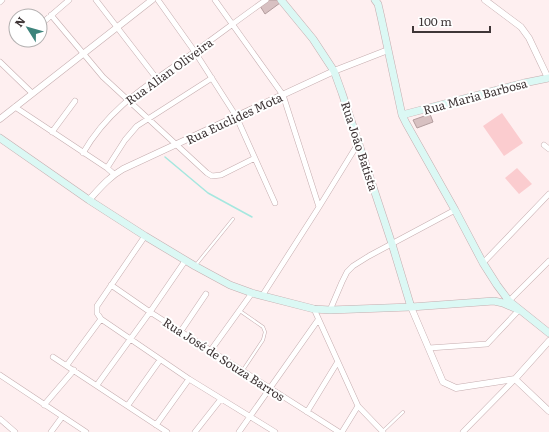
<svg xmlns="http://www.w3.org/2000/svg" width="549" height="432" viewBox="0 0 549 432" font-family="Literata,serif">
<rect width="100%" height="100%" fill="#feeff0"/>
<path fill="#fbcccf" d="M502 113 523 143 504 156 483 126Z
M517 168 532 184 519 194 505 178Z"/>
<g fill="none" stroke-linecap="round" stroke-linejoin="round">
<path stroke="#a5e7df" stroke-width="1.5" d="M165 157 208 193 252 217"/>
</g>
<path fill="#d8c1c2" stroke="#b39d9e" d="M267 0H278L280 3 265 14 260 6Z
M430 114 433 122 417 128 413 120Z"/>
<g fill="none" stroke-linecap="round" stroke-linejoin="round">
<g stroke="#c5adaf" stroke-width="3.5">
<path id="service" d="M195 266 233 219
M240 311 263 327 265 332 263 340 243 370
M383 431 403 412"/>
</g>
<g stroke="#c5adaf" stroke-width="6">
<path id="minor" d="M96 0 157 79
M158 0 195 52 236 116 275 203
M215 0 283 95 319 207
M0 2 2 0
M51 15 103 77 207 173 212 176 221 175 255 158
M40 25 69 0
M22 41V40
M0 62 32 93
M15 107 107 168 114 174
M52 132 75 101
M544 145 549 149
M83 153C109 108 145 87 186 58 213 39 239 19 266 0
M107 168 125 140 137 126 212 78
M145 236 97 306V313L101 319 189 379 275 432
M483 263 549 194
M111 285 150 312 339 432
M262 296 319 207 359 142
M509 301 549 261
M314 309 358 406 383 432
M330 310 342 282 347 272 353 266 369 256 455 210
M181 331 206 294
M429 348 487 344 519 310
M211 350 252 293
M53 357 167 432
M67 365 101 319
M0 375 86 432
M97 385 150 312 185 261
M44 405 74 370
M128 405 160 360
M307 412 337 363
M0 419 15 432
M156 425 189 379
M51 432 62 417
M195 432 221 399
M239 432 318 320
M342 432 358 406
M463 432 515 379"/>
</g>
<g stroke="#c5adaf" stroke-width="7">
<path id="tertiary" d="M485 0 521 27 529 38 548 78
M0 119 152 0
M89 200C100 188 109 177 123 169L334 71 388 50
M411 307 443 382 456 388 515 379 549 341
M515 379 549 411"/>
</g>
<g stroke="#c5adaf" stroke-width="8">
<path id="secondary" d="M281 0 313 39 334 71 342 93 392 244 411 307
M375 0 378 4 381 17 402 115 406 123 455 210 483 263 497 285 509 301 549 333
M402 115 524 83 549 78
M0 138 89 200 145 236 195 266 230 285 252 293 314 309 330 310 411 307 494 301 503 303 519 310"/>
</g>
<use href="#service" stroke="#fff" stroke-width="2.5"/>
<use href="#minor" stroke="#fff" stroke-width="5"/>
<use href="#tertiary" stroke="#fff" stroke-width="6"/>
<use href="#secondary" stroke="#dbf8f4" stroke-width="7"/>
</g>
<g text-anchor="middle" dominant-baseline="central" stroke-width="4" stroke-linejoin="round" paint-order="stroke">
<g font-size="12" fill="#3f3637" stroke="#fff">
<text transform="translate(169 71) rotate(-36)">Rua Alian Oliveira</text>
<text transform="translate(475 96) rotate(-15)">Rua Maria Barbosa</text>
<text transform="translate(234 118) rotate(-25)">Rua Euclides Mota</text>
<text transform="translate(360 146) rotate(72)">Rua João Batista</text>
<text transform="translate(224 359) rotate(33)">Rua José de Souza Barros</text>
</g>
</g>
<g transform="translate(28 28) rotate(307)"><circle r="19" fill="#ffffff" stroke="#b2afaf"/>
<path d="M0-3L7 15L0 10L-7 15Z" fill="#3d847c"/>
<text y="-6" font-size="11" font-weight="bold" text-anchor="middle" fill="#3f3637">N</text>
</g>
<path d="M413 26v6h77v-6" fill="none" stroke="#3f3637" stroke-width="2"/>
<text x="419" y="26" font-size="12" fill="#3f3637" stroke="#ffffff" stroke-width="3" paint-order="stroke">100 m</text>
</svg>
